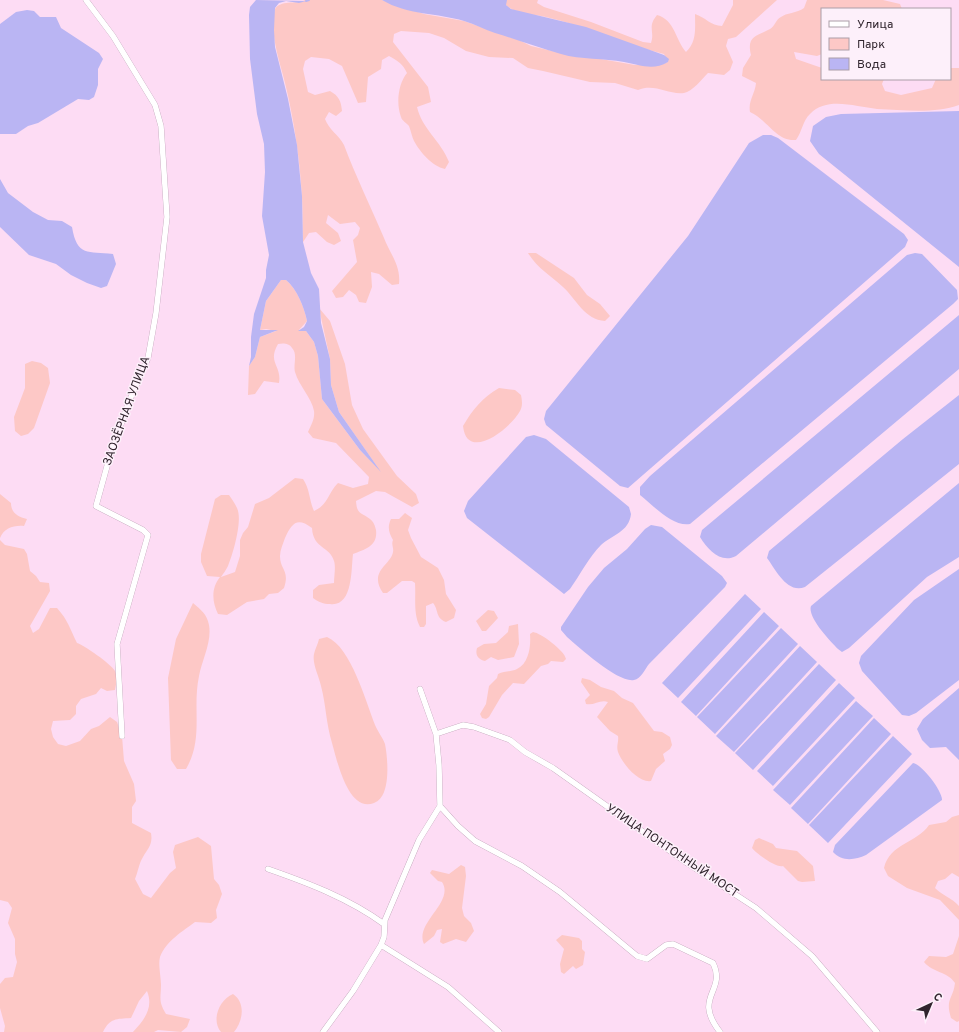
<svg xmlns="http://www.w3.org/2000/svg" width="959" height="1032" viewBox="0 0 959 1032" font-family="Overpass,sans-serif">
<rect width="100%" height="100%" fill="#fddcf4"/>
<path fill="#fdc8c6" d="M303 0H382L424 14 464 21 519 40 531 46 578 57 595 58 635 65H659L668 62 664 54C624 44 586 26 546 17 533 14 515 14 506 5V0H538L537 3 544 7 591 22 643 42 651 43C655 31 647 27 657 15 675 20 675 39 686 52 697 42 695 28 695 14 705 17 711 26 722 26L733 5V0H777L736 37 728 39 726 46 733 62 730 70 724 75 708 73C702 79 692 92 684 93 668 95 655 83 638 90L615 83 590 82 543 71 528 68 513 58 489 57 466 51 444 38 429 33 401 31 394 34 393 42 428 87 431 102 417 107C422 129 441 141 449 162L445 169C432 166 420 152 414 141 412 137 411 131 409 126 407 123 402 121 401 117 396 104 398 84 407 73 403 64 398 61 389 56L382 60 381 69 368 77 366 102 358 103 342 66 329 59 311 57 305 61 303 69 308 92 315 95 330 91C339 96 341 101 342 111L336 116 329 112 325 119C329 130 339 135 344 145 356 177 371 207 384 238 390 254 401 265 399 284L392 285 379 274 371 272 372 287 366 303 359 302 356 295 349 290 343 297 336 298 332 291 357 262 353 240 358 235 360 228 355 222 340 224 328 215 326 223 338 233 341 241 334 245 327 242 316 232 309 233 303 242C302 227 303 212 302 197 300 157 292 106 281 68 277 53 269 24 275 9 280 0 296 4 305 1Z
M807 0H883L900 4 902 9H822V54L817 56 794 52 796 59 822 68V79H884L882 84 885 91 901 95 932 88 936 79H950V68H959V105C935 114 903 110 877 109 856 107 827 96 810 114 803 120 802 132 796 140 776 142 767 119 750 112 748 101 755 94 756 83L742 76 743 68 751 55C746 35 758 36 770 29 775 26 776 19 781 17 786 13 797 13 804 8Z
M528 253H536L574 278 587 295 600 304 610 316 605 321C585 320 576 299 563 287 551 276 537 268 528 253Z
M281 280H286C297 289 304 307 307 321L299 330 306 331 314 342 318 356 322 399 360 450 378 468 339 412 331 385 330 359 319 308 330 321 345 364 352 405 363 429 397 476 416 494 419 503 412 507 385 492 376 491 356 501C357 515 361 512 370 519 374 522 375 526 376 530 378 546 365 549 353 554 351 570 353 607 330 604 323 604 319 602 313 598V590L319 585 334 583C334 576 336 567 334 561 330 546 313 549 312 528 297 517 292 523 285 538 283 544 280 550 280 556 280 570 290 570 284 588L278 593 269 594 264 599 247 602 227 615 218 614C212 602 211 588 220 577L207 576 201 562V554L215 499 221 495H229C232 499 235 504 237 508 243 520 233 554 228 566 226 570 223 574 221 577L235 572 240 556V540L243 533 248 527 255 504 269 498 295 478 303 479C310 489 309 500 314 511 328 505 328 493 338 483L353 488 368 484 369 477 336 443 313 438 308 432C311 425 315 419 314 411 312 398 299 386 295 372 293 365 298 354 292 348 289 343 283 343 278 344 267 363 282 365 279 383L264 381 255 394 248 395 249 366 255 357 260 337 276 331 266 329 260 330 266 301Z
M32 361 41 363 48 368 50 383 34 428 28 434 21 436 15 431 14 417 25 388V364Z
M499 388 515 390 521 395C522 400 523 406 520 411 511 428 467 463 463 426 473 409 482 398 499 388Z
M0 494 11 503C11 513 18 517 27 519L24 526C14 525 4 528 0 538Z
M405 513 412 518 408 530 411 538 421 557 438 568 444 580 446 594 456 610 454 618 446 622C435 618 439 610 433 603L426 606V624L424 627H420C413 614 416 598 415 583L412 581H402L387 593H383C368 571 391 565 393 552 394 548 391 545 393 540 389 533 387 527 391 519H399Z
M0 540 5 545 24 549 27 554 30 571 36 576 40 582 49 583 50 591 30 626 33 633 39 629 50 608H57C68 620 70 629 77 643 84 645 111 664 115 671 118 677 116 684 115 690L107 691 101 688 96 694 81 699 76 706V714L70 720 53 721 51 729 53 737 58 744 66 746 80 741 91 729 99 726 110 717 117 722 122 736 124 761 134 784 136 801 132 807V823L151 833C153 845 148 848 143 857 139 863 138 872 135 879L143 894 151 898 170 873 176 868 173 852 175 845 198 837 211 846 214 879 219 885 222 894 216 910 217 918 211 923 195 922C183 931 166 941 160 957 158 964 161 977 161 985 161 998 158 1001 166 1014L190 1019 187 1027 181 1032 158 1030 154 1032H133C144 1020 154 1008 147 991L139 1001 131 1018C116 1019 110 1018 103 1032H4L5 1026 0 1008V984L5 978 13 977 17 962 15 954V939L8 923 12 908 8 902 0 900Z
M193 603C201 610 207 614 209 625 212 642 202 660 199 676 192 709 204 738 186 769H177L171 760 168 678 176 639Z
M488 610 494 611 498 618 486 631H482L476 621Z
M518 624 519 644 514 657 498 660 491 657 485 661C478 659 475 655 477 648L484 644 496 643 508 632 509 626Z
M533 632C541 633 565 651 566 659L563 662 551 661 548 664 541 666 524 684 513 683 502 695 489 717 486 719 482 718 480 714 486 704 489 686 497 678 498 674C504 671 511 672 517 669 529 663 531 646 530 634Z
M327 637C351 647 366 702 375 725 378 732 383 738 385 744 387 754 388 768 387 778 386 787 384 799 374 803 348 813 337 760 332 743 326 723 326 705 321 686 319 676 312 664 314 654 315 649 318 644 319 639Z
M582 678 590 680 601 687 614 691 622 698 633 703 654 731 662 732 670 737 672 745 670 749 663 754 665 761 656 769 651 781C638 783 622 763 618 752 616 746 619 742 618 736L610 731 597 717 608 702C600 699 594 706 586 704L585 700 590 695 581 682Z
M959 815V877L952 873 945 879 938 881 935 888C942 895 952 898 959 906V920L940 900 907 888 888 876 884 868C890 843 917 843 929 825L946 822 952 817Z
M759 838 773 844 776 848 797 851 813 866 815 881 802 882 798 881 783 866C776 868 757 854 752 848L755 840Z
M461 865 465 867 466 876 462 908 464 916 471 923 474 931 466 942 456 939 443 944 440 942 442 929 437 930 434 936 424 944C414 923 455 902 442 882L438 881 430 873 432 870 449 874Z
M562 935 579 938 582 941V949L585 952 583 965 576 969 573 966 564 974 561 972 560 964 564 949 556 940Z
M959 936V1021L957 1022 951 1018C945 998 953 1000 955 983 947 971 933 973 924 962L929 956 946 957 953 954Z
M233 994C246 1003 243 1021 234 1032H221C211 1020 219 1000 233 994Z"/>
<path fill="#bab5f3" d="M256 0 306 1 299 3 286 1 279 3 275 8 274 30 275 47 288 99 297 145 302 196 303 242 311 273 319 289 321 323 330 359 331 385 339 412 381 472 360 450 322 399 318 356 314 342 306 331H298L304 327 307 321C304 307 297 289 286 280H281L266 301 260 330H278L260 337 255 357 249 366 251 357V337L254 314 266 278V270L269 255 262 216 265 172 264 144 257 114 250 59 249 15 250 7Z
M382 0H507L506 5 511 9 586 27 664 55 669 59 668 62C653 71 640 65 624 62 604 58 581 60 561 54 539 48 518 40 495 33 485 30 475 24 464 21 438 13 407 15 382 0Z
M27 10 34 11 40 17H56L61 28 99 53 103 59 98 69V85L94 97 89 100 78 99 38 123 28 126 16 134H0V24L16 12Z
M959 111V267L819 154 810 141 813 126 826 117 841 114Z
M763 135H771L778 138 904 234 908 240 905 247 628 488 620 486 546 425 544 419 546 411 688 236 749 143Z
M0 179 8 193 33 212 48 220 62 221 72 227C77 257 88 251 113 254L116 264 107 286 101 288 87 283 71 275 56 264 29 255 0 227Z
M915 253 922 254 957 290 958 299 953 304 690 524C672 527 653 505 640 495V487L650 476 907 255Z
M959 315V369L736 556C721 564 708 550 700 537L702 530Z
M959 395V464L805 587C787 594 776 570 767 558L769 551 903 439Z
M534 435 546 439 629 507 631 514C629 532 612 535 601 545 589 557 580 575 570 589L564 594 467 518 464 511 468 501 526 437Z
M959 483V557L927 577 849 648 842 652 838 649C830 641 807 617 811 606Z
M651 525 662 527 722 576 727 583 725 587 649 664C645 669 641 679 634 680 618 683 580 648 567 637L561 630V627L588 587 604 568 627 549 645 529Z
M959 569V680L916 713 909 716 902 715 862 671 859 663 861 656 914 600Z
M745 594 761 609 678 698 662 683Z
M764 612 779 626 696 716 681 702Z
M781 628 798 644 715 734 697 717Z
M800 646 817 662 734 752 716 736Z
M819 664 836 680 753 770 735 753Z
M839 683 855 698 773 786 757 771Z
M959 688V760L946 747 930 748 922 740 917 729 923 719Z
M856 701 873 716 790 805 773 790Z
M874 718 891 734 808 824 791 808Z
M893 736 912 754 828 843 809 825Z
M913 763C922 764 943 792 942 800L866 855C855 860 842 862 833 852L835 845Z"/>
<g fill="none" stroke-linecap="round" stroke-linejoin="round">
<path stroke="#bab5f3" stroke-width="2" d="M306 1 309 0"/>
<g stroke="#b697ae" stroke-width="6">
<path id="minor" d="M86 0 113 36 155 105 161 126 167 217 156 313 148 358 128 404 109 459 96 506 143 530 148 535 117 644 122 736
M436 734 463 725 474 727 510 740 525 752 553 768 687 863 756 908 812 956 877 1032
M440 806 458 826 475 841 522 866 560 892 637 956 647 959 666 945 673 944 713 963C727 992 692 996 720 1032
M268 869C308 883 348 898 384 924
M381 945 448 987 499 1032
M323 1032 353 991 381 945 384 937 385 920 419 840 440 806 439 765 436 734 420 689"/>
</g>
<use href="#minor" stroke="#fff" stroke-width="5.5"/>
</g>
<g text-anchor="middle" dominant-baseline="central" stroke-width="3" stroke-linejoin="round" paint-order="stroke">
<g font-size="12" fill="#30242d" stroke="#fdf0fa">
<text transform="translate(127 411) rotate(-70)">ЗАОЗЁРНАЯ УЛИЦА</text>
<text transform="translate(672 851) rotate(34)">УЛИЦА ПОНТОННЫЙ МОСТ</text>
</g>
</g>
<rect x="821" y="8" width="130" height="72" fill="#fdf0fa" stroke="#ab9ea8"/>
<rect x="829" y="21" width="20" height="6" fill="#ffffff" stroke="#ab9ea8"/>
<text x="857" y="28" font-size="12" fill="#30242d">Улица</text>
<rect x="829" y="38" width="20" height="12" fill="#fdc8c6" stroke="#ab9ea8"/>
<text x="857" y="48" font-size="12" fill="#30242d">Парк</text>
<rect x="829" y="58" width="20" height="12" fill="#bab5f3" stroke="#ab9ea8"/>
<text x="857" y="68" font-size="12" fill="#30242d">Вода</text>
<g transform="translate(931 1004) rotate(44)" stroke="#fdf0fa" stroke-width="3" paint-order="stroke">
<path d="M0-3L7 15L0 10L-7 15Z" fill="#30242d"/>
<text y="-6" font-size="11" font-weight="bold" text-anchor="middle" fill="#30242d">С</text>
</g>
</svg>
